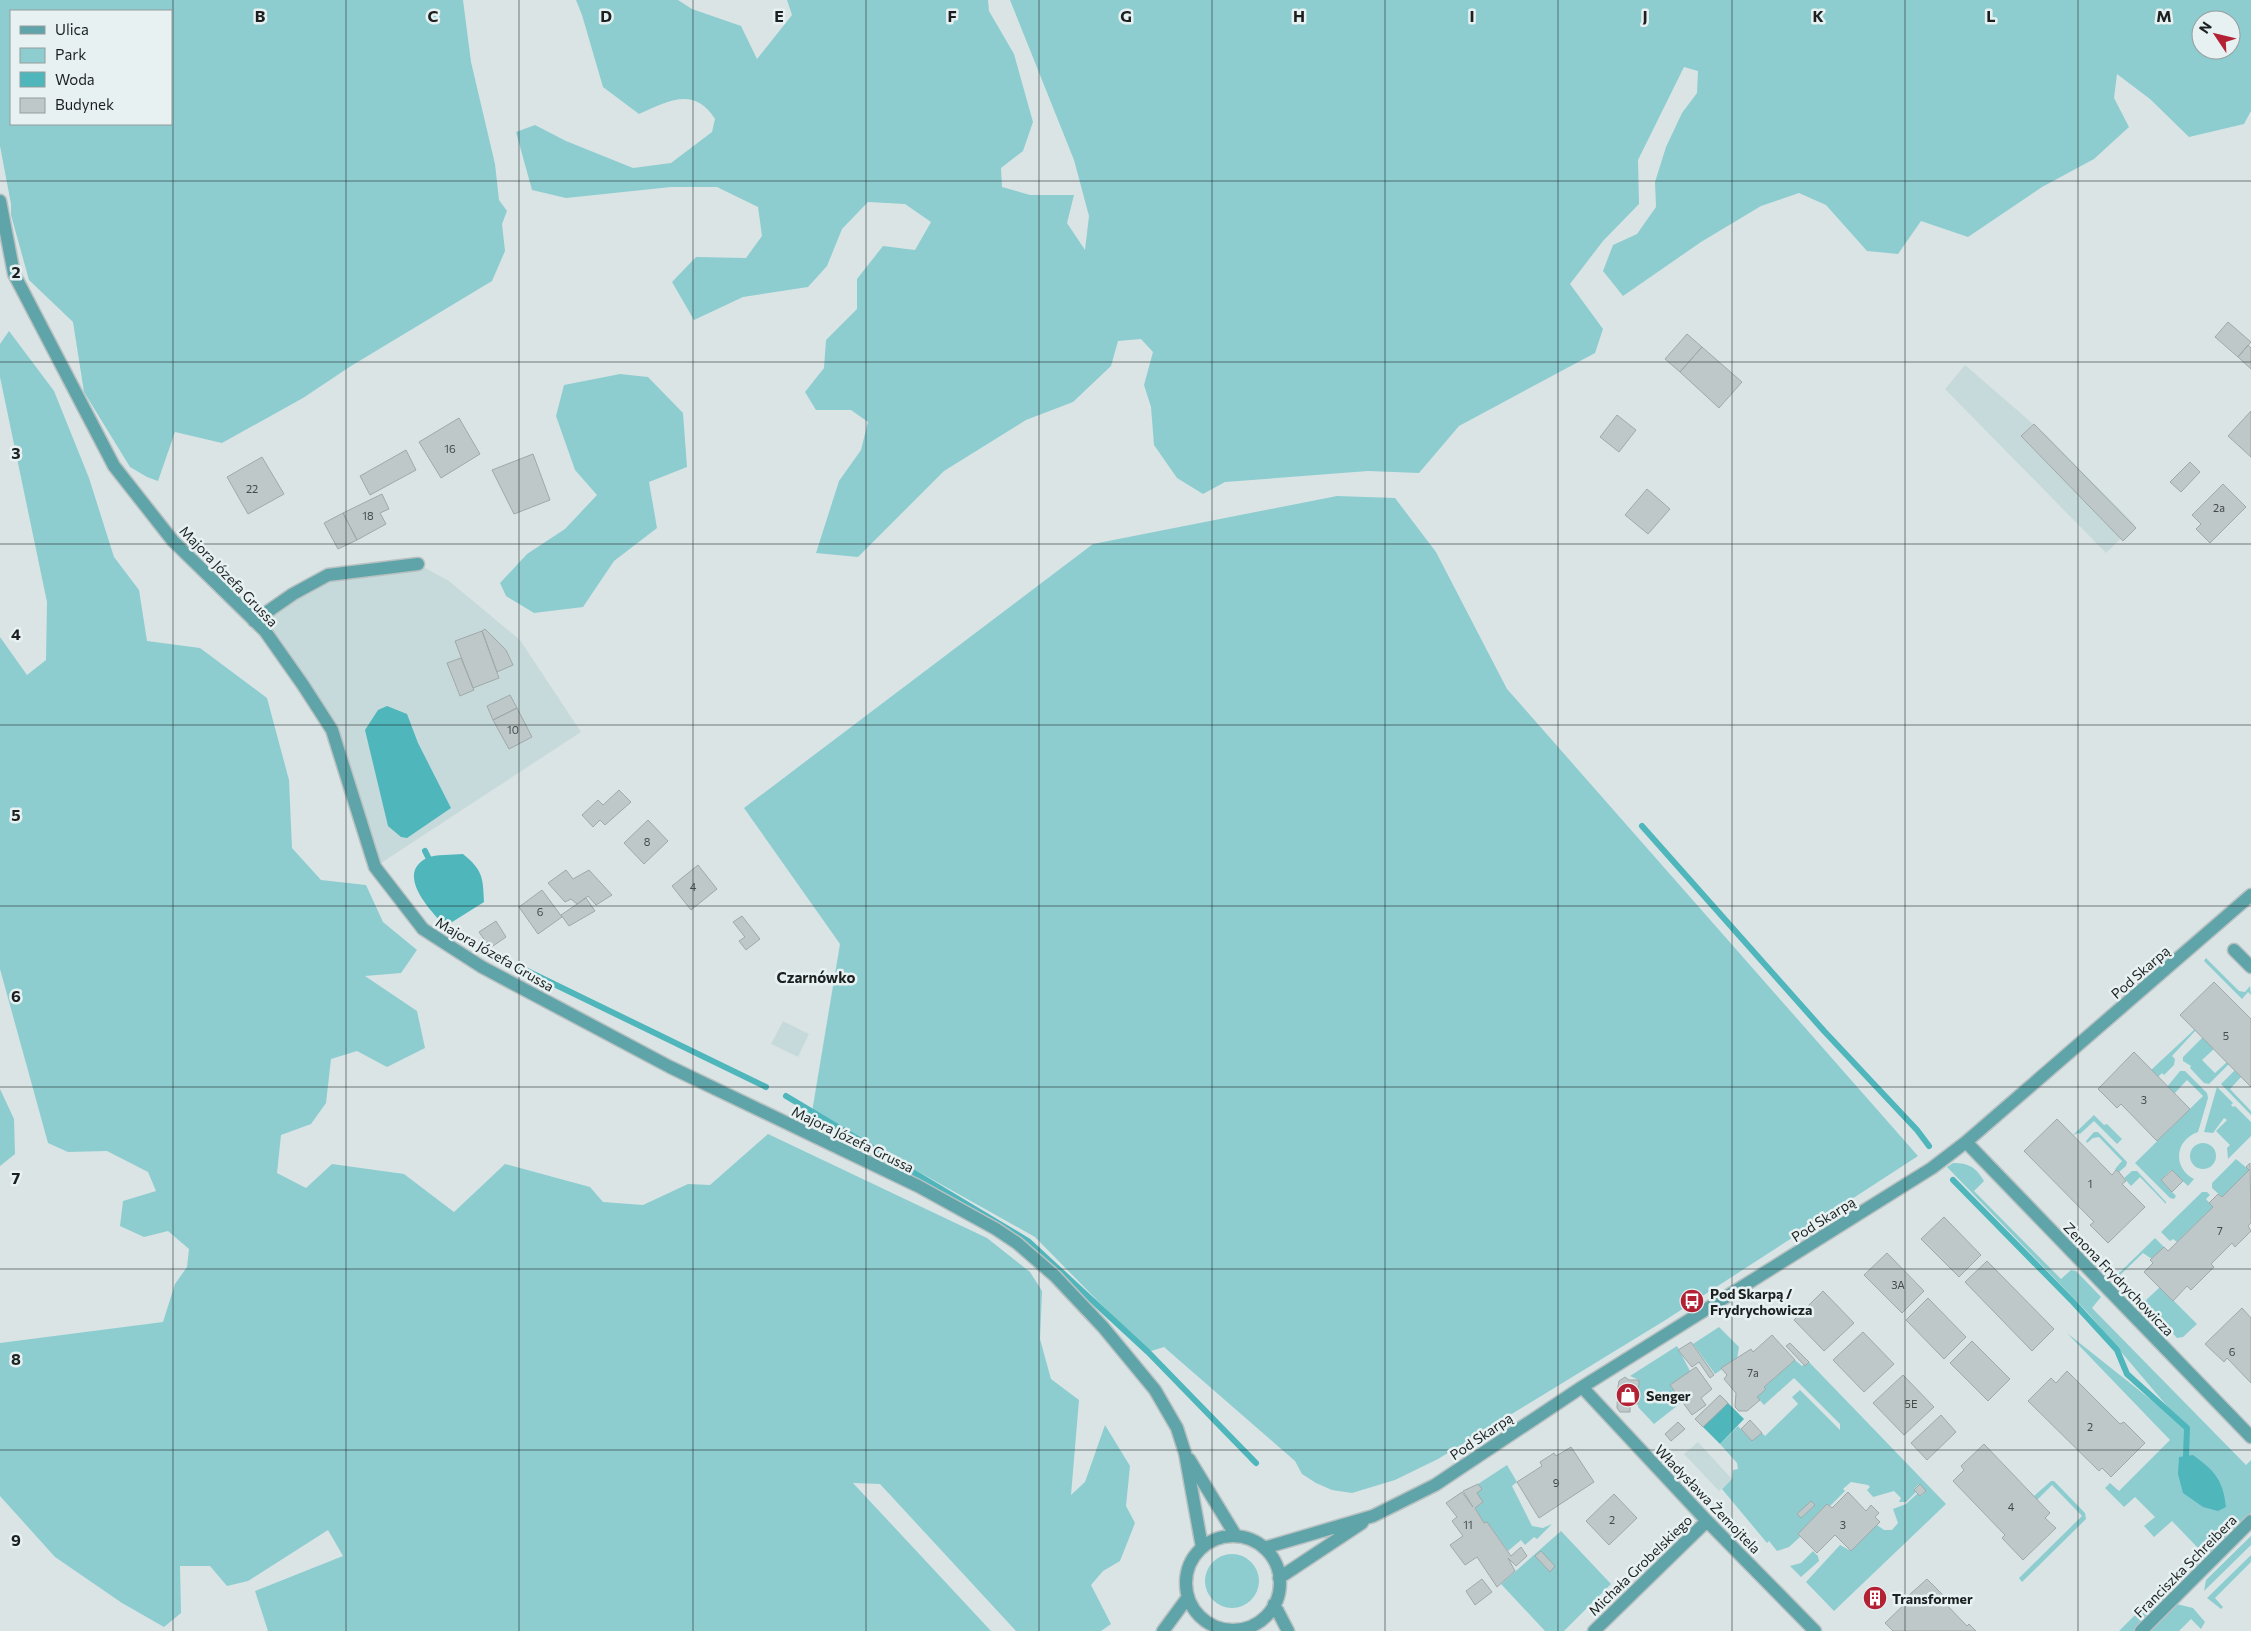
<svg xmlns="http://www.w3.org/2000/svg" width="2251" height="1631" viewBox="0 0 2251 1631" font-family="Commissioner,sans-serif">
<rect width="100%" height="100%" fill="#dae4e5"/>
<path fill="#c7dadb" d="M1965 365 2046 435 2135 525 2106 553 1945 389Z
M418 564 449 581 520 640 581 732 375 867 332 730 254 621 328 575Z
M783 1021 809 1034 798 1057 771 1044Z
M1698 1442 1732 1479 1719 1491 1684 1454Z"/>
<path fill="#8dcdd0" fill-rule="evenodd" d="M0 0H463L471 62 495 164 499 200 507 211 502 224 505 251 492 281 351 366 303 398 222 443 175 432 158 481 147 477 130 467 84 392 73 322 29 280 11 215V204L0 146ZM171 11V124H11V11Z
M576 0H678L692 9 741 26 757 59 792 15 787 0H988L989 11 1014 54 1033 122 1023 151 1001 168 1002 187 1030 195H1074L1067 223 1085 250 1089 216 1074 160 1010 0H2251V111L2244 124 2189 137 2150 99 2117 74 2114 98 2129 127 2094 159 2042 187 1968 237 1921 221 1898 254 1867 251 1826 205 1799 193 1761 206 1701 242 1623 296 1603 271 1613 245 1637 234 1656 207 1655 182 1666 147 1682 113 1697 93 1698 71 1684 67 1638 160 1639 204 1603 241 1570 284 1603 329 1595 353 1459 426 1419 473 1368 471 1225 482 1203 494 1177 478 1154 445 1151 407 1144 385 1153 352 1141 339 1118 341 1111 366 1073 402 1026 420 944 471 858 557 816 553 839 481 861 450 868 422 851 410H816L805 392 824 368 826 340 857 309V279L883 246 915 250 931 222 905 204 868 202 842 229 827 266 808 287 743 297 694 320 672 282 696 257 746 258 762 236 758 207 717 187H671L566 198 532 190 516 132 535 125 566 141 633 168 671 163 712 132 715 119C694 86 669 101 639 114L603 87 582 15ZM2201 20H2231V50H2201Z
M9 331 54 391 89 478 114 557 139 590 147 641 200 648 267 698 289 780 292 848 321 880 366 885 383 922 417 950 401 973 365 976 417 1011 425 1048 387 1067 357 1051 331 1059 326 1103 311 1124 281 1135 277 1173 306 1188 332 1164 404 1174 454 1212 505 1164 590 1187 603 1202 643 1205 688 1184 710 1185 768 1134 987 1238 1030 1272 1042 1291 1040 1339 1051 1379 1079 1400 1071 1495 1085 1482 1105 1425 1130 1466 1126 1506 1135 1523 1120 1561 1103 1571 1091 1585 1111 1624 1101 1631H1016L880 1484 853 1483 991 1631H268L255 1591 343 1556 328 1530 248 1581 227 1586 210 1566H180L181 1613 164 1627 122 1603 55 1557 0 1496V1343L163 1322 175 1284 187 1267 189 1249 168 1231 144 1237 120 1226 123 1201 156 1191 148 1172 107 1151 68 1152 48 1143 0 969V637L27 675 46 660 47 602 0 377V344Z
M620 374 648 377 683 413 687 467 649 482 657 528 614 561 583 607 534 613 506 596 500 583 527 554 565 529 597 495 575 470 556 416 564 385Z
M1337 496 1395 498 1436 552 1507 689 1918 1156 1664 1321 1438 1459 1395 1480 1352 1493 1332 1490 1316 1483 1302 1474 1295 1461 1164 1347 1148 1352 1035 1237 812 1112 840 944 744 808 1093 544Z
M2206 958 2239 991 2245 992 2250 986 2251 995 2248 992 2242 999 2204 961Z
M2195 1029 2196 1030 2172 1056 2175 1059 2174 1065 2164 1075 2162 1073 2158 1077 2151 1070Z
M2203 1037 2214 1049 2202 1060 2215 1073 2227 1062 2229 1064 2209 1084 2204 1083 2190 1068 2191 1066 2183 1061V1057Z
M2235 1070 2241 1077 2230 1089 2251 1111V1115L2221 1084Z
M2180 1071H2185L2207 1093 2208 1098 2198 1132C2175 1140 2172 1167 2194 1179L2188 1186 2171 1170 2161 1180 2176 1196 2174 1199 2170 1198 2135 1163 2203 1096 2187 1080 2174 1094 2167 1087Z
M2217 1087 2233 1103 2231 1105 2233 1107 2235 1106 2251 1122V1136L2228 1159 2227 1148 2230 1145 2216 1131 2227 1120 2224 1118 2213 1133 2204 1132Z
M0 1089 14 1119 15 1154 0 1166Z
M2094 1115 2104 1125 2107 1124 2122 1139 2117 1144 2094 1121 2080 1134 2078 1133 2073 1135Z
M2094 1132H2098L2127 1162 2126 1166 2119 1172 2115 1169 2122 1161 2099 1137 2093 1138 2087 1143 2086 1141Z
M2190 1156a13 13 0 1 1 26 0a13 13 0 1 1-26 0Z
M2236 1159 2249 1170 2222 1197 2212 1188V1183Z
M1953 1163C1968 1163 1976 1167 1984 1181L1974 1191 2061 1279 2071 1270 2076 1271 2101 1297 2092 1308 2246 1465 2251 1460V1513C2232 1532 2212 1561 2186 1570L2182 1565 2198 1548 2172 1521 2154 1537 2144 1526 2155 1517 2135 1497 2124 1507 2105 1488 2110 1483 2119 1491 2170 1440 2067 1333 2184 1426 2088 1313 1947 1167Z
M2132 1171H2137L2166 1202V1204L2140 1177 2131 1186 2124 1178Z
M2202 1192H2207L2210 1195 2206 1199 2213 1207 2177 1242 2173 1239 2170 1241 2161 1232Z
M2155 1238 2164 1247 2152 1259 2143 1253 2119 1276 2117 1275Z
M2160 1287 2197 1324 2183 1337 2177 1338 2144 1302Z
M1719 1327 1739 1347 1737 1359 1715 1374 1693 1344Z
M1677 1346 1690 1371 1682 1402 1654 1424 1638 1407 1639 1380 1630 1376Z
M1795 1360 1802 1366 1809 1362 1946 1504 1834 1611 1806 1582 1840 1545 1851 1551 1877 1525 1884 1530H1892L1898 1523 1893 1509 1906 1504 1918 1493 1921 1496 1926 1491 1919 1484 1914 1489 1916 1492 1906 1502H1899L1901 1498 1894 1491 1873 1497 1867 1490 1870 1487 1868 1485 1851 1482 1843 1489 1845 1491 1830 1506 1827 1504 1798 1534 1800 1537 1789 1547 1777 1551 1769 1541 1767 1543 1722 1489 1732 1479 1733 1470 1738 1469 1737 1463 1720 1444 1738 1426 1752 1441 1762 1433 1765 1436 1798 1404 1792 1397 1800 1390 1840 1430V1424L1794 1378 1764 1405 1757 1397 1765 1389 1764 1387ZM1811 1501 1815 1505 1801 1518 1798 1514Z
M1507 1465 1517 1482 1512 1486 1532 1526 1543 1528 1552 1524 1537 1539 1534 1537 1525 1545 1521 1540 1508 1551 1487 1522 1484 1523 1475 1508 1478 1484Z
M2051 1481H2054L2085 1513 2086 1519 2022 1582 2019 1578 2082 1516 2052 1485 2037 1500 2034 1496Z
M1561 1531 1611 1584 1564 1631H1545L1501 1584Z
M2251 1536V1545L2204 1591 2206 1580Z
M1813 1551 1818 1556 1819 1561 1801 1577 1790 1566 1801 1563Z
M1205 1581a27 27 0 1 1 54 0a27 27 0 1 1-54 0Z
M2251 1555V1562L2215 1598 2223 1607 2221 1609 2207 1598Z
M2163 1587 2170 1595 2164 1601 2193 1608 2205 1622 2201 1629 2191 1619 2179 1631H2119Z"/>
<path fill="#4fb6bc" d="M387 706 407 714 418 743 451 808 407 838 401 837 388 826 365 730 378 710Z
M463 854C483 870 483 878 484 902L449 924 442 923C428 908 396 873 427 858 436 854 452 855 463 854Z
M1728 1403 1744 1419 1720 1444 1703 1427Z
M2193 1455C2215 1471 2223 1480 2226 1507L2218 1511 2203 1507 2183 1493 2178 1474 2179 1457Z"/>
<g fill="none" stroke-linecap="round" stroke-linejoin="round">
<path stroke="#4fb6bc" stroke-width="6" d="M1642 826 1824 1031 1917 1130 1929 1146
M425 851 431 863
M519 967 766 1087
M786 1096 1028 1241 1148 1352 1256 1463
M1953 1180 2073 1302 2117 1350 2127 1374 2187 1428 2186 1456"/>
</g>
<path fill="#bec8c8" stroke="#9fa9a9" d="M2228 322 2251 342 2238 357 2215 337Z
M1687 334 1702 347 1680 372 1665 359Z
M2248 345 2251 348V369L2238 357Z
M1702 347 1742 382 1719 408 1680 372Z
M2251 411V457L2228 436Z
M1617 415 1636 430 1619 452 1600 437Z
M459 418 480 454 441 478 419 442Z
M2034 424 2136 528 2123 541 2021 436Z
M406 450 416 470 370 495 360 476Z
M533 454 550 500 514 514 492 470Z
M262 457 284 494 248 514 227 477Z
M2190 462 2200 472 2181 492 2170 482Z
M2223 484 2246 507 2210 543 2196 529 2201 524 2192 515Z
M1647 489 1670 509 1648 534 1625 515Z
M382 494 389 509 380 513 386 524 357 540 343 513Z
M343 513 357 540 338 549 324 523Z
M485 629 506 650 513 665 497 672 482 631Z
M482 631 499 678 473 688 455 641Z
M461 658 474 690 460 696 447 663Z
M510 695 517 708 493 720 487 706Z
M517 708 532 737 509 749 493 720Z
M619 790 631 802 605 825 600 820 593 827 582 815 598 800 603 805Z
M648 820 668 841 644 864 624 843Z
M698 865 717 889 691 910 672 886Z
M566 870 573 879 589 870 612 895 596 905 588 896 577 904 571 899 565 902 548 883Z
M542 890 562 917 538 934 519 907Z
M586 898 595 911 569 926 561 915Z
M742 916 760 939 746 950 739 941 745 937 733 922Z
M496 921 506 937 490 948 479 932Z
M2214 982 2251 1019V1087L2180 1015Z
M2134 1052 2190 1109 2157 1141 2121 1104 2117 1108 2098 1089Z
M2057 1119 2112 1175 2116 1170 2119 1172 2126 1181 2122 1184 2145 1207 2108 1243 2090 1225 2094 1222 2024 1151Z
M2250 1163 2251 1223 2248 1226 2251 1231 2235 1247 2232 1243 2211 1264 2214 1267 2191 1290 2187 1286 2173 1301 2144 1272 2153 1263 2150 1260 2164 1247 2168 1251 2213 1207 2209 1203 2218 1194 2222 1197 2249 1170 2246 1167Z
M2172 1170 2183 1181 2172 1192 2161 1180Z
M1944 1217 1981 1255 1959 1277 1921 1239Z
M1887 1253 1924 1291 1902 1313 1864 1275Z
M1987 1261 2054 1329 2032 1351 1965 1282Z
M1823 1291 1854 1323 1824 1351 1794 1320Z
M1928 1298 1966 1337 1944 1359 1906 1320Z
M2242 1308 2251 1318V1383L2227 1358 2224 1362 2205 1344Z
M1863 1332 1894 1364 1864 1392 1833 1360Z
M1772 1335 1795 1360 1764 1387 1766 1389 1757 1397 1760 1400 1747 1411H1739L1735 1407 1736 1393 1724 1379 1727 1375 1721 1368 1751 1349 1753 1352Z
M1972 1341 2010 1379 1988 1401 1950 1363Z
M1691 1342 1714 1375 1710 1378 1699 1362 1692 1367 1678 1350Z
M1790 1343 1809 1362 1805 1366 1786 1346Z
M1696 1367 1712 1389 1701 1398 1706 1405 1692 1415 1670 1385Z
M2067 1371 2120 1424 2124 1422 2145 1443 2111 1477 2102 1468 2099 1471 2028 1401 2051 1378 2056 1383Z
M1903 1375 1934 1407 1904 1435 1873 1403Z
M1625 1377 1629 1380H1639L1638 1404H1630V1412H1620L1617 1408 1618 1387 1619 1381Z
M1720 1395 1728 1403 1703 1427 1695 1419Z
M1941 1415 1956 1432 1927 1460 1911 1443Z
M1750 1420 1762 1433 1752 1441 1741 1429Z
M1678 1422 1685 1429 1671 1441 1665 1434Z
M1984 1444 2050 1513 2045 1518 2056 1528 2023 1560 2002 1538 2005 1535 1953 1481 1964 1470 1961 1466Z
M1571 1447 1594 1482 1539 1518 1517 1482 1542 1466 1540 1462 1554 1453 1556 1456Z
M1478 1484 1482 1489 1477 1493 1483 1502 1475 1508 1484 1523 1487 1522 1511 1556 1521 1547 1527 1556 1516 1566 1508 1558 1515 1571 1497 1587 1477 1557 1465 1565 1450 1545 1463 1536 1452 1521 1457 1517 1446 1503 1462 1492 1473 1507 1463 1491Z
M1920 1484 1926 1491 1920 1496 1914 1490Z
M1848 1492 1866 1511 1871 1505 1879 1513 1875 1517 1880 1522 1851 1551 1835 1535 1817 1553 1798 1534 1827 1504 1832 1508Z
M1614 1494 1637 1518 1609 1545 1586 1521Z
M1811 1501 1815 1505 1801 1518 1797 1514Z
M1541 1551 1555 1566 1550 1572 1535 1556Z
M1482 1579 1492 1592 1475 1605 1466 1591Z
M1927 1579 1943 1595 1940 1598 1967 1626 1969 1624 1976 1631H1893L1885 1623 1911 1598 1908 1596Z
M1877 1590 1884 1597 1874 1606 1867 1599Z"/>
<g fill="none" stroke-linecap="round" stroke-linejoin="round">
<g stroke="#b8c1c2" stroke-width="15">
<path id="minor" d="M0 201 14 274 114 466 173 541 265 631 303 685 332 730 375 867 423 929 482 967 670 1067 918 1186 996 1229 1017 1243 1055 1276 1103 1327 1155 1390 1177 1428 1185 1453 1202 1547
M254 621 293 594 328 575 418 564
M2234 950 2251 967
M1966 1142 2251 1437
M1582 1387 1707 1521 1815 1631
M1189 1459 1236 1536
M1186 1583a47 47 0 1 1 94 0a47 47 0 1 1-94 0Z
M1264 1548 1373 1516 1435 1485 1582 1387 1932 1168 1966 1142 2251 895
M1279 1578 1362 1523
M1274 1604 1288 1631
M1163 1631 1188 1597
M1594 1631 1707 1521
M2141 1631 2251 1521"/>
</g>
<use href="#minor" stroke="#5fa4a8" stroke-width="12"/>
</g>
<path fill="none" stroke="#1c2020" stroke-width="1" stroke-opacity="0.55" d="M173 0V1631M346 0V1631M519 0V1631M693 0V1631M866 0V1631M1039 0V1631M1212 0V1631M1385 0V1631M1558 0V1631M1732 0V1631M1905 0V1631M2078 0V1631M0 181H2251M0 362H2251M0 544H2251M0 725H2251M0 906H2251M0 1087H2251M0 1269H2251M0 1450H2251"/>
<defs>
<g id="bus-disc" transform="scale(1.25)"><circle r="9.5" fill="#b32134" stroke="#e7f1f2"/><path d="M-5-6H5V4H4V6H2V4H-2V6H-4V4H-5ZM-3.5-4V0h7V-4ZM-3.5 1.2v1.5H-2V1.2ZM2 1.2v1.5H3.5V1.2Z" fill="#fff"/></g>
<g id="shop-disc" transform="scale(1.25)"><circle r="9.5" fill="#b32134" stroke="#e7f1f2"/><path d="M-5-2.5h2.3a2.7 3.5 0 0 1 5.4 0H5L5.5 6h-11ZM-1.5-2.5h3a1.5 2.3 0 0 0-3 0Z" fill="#fff"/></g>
<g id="building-disc" transform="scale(1.25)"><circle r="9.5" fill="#b32134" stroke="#e7f1f2"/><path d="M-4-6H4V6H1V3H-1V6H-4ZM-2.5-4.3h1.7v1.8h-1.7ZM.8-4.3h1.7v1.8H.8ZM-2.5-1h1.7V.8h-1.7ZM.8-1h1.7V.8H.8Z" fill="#fff"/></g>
</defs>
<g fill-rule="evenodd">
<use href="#bus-disc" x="1692" y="1301"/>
<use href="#shop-disc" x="1628" y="1395"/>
<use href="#building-disc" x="1875" y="1598"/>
</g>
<g text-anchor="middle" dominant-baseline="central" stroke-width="5" stroke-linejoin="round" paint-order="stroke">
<g font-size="11" fill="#444a4a">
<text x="450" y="448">16</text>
<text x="252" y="488">22</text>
<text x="2219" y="507">2a</text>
<text x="368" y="515">18</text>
<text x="513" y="729">10</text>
<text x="647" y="841">8</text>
<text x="693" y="886">4</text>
<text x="540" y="911">6</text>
<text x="2226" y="1035">5</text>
<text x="2144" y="1099">3</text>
<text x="2090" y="1183">1</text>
<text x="2220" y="1230">7</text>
<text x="1898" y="1284">3A</text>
<text x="2232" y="1351">6</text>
<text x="1753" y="1372">7a</text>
<text x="1911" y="1403">5E</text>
<text x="2090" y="1426">2</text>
<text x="1556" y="1482">9</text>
<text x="2011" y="1506">4</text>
<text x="1612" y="1519">2</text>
<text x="1468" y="1524">11</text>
<text x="1843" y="1524">3</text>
</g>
<g font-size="14" fill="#1c2020" stroke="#e7f1f2">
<text transform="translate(229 576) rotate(46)">Majora Józefa Grussa</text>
<text transform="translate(495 954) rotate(30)">Majora Józefa Grussa</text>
<text transform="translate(2140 972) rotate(-41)">Pod Skarpą</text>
<text transform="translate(853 1139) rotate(26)">Majora Józefa Grussa</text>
<text transform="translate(1823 1219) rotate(-32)">Pod Skarpą</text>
<text transform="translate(2119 1279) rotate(46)">Zenona Frydrychowicza</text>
<text transform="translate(1481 1436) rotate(-34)">Pod Skarpą</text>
<text transform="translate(1708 1499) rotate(46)">Władysława Żemojtela</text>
<text transform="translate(1640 1565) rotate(-44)">Michała Grobelskiego</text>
<text transform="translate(2185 1566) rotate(-45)">Franciszka Schreibera</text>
</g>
<g font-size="14" font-weight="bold" fill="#1c2020" stroke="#e7f1f2" text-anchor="start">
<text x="1710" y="1293">Pod Skarpą /<tspan x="1710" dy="16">Frydrychowicza</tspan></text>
<text x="1646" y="1395">Senger</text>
<text x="1892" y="1598">Transformer</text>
</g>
<g font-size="15" font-weight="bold" fill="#1c2020" stroke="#e7f1f2">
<text x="816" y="977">Czarnówko</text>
</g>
</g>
<g font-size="16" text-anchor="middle" font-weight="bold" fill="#1c2020" stroke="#e7f1f2" stroke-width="5" stroke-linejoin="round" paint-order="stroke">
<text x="260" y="22">B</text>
<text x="433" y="22">C</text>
<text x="606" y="22">D</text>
<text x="779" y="22">E</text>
<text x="952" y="22">F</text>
<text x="1126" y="22">G</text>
<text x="1299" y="22">H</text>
<text x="1472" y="22">I</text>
<text x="1645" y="22">J</text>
<text x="1818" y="22">K</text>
<text x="1991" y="22">L</text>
<text x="2164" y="22">M</text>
<text x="16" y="278">2</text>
<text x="16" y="459">3</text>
<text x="16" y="640">4</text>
<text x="16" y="821">5</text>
<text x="16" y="1002">6</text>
<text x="16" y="1184">7</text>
<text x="16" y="1365">8</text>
<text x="16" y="1546">9</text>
</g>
<rect x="10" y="10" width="162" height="115" fill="#e7f1f2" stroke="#969d9e"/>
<rect x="20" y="26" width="25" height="8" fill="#5fa4a8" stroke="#969d9e"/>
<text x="55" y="35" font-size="15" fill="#1c2020">Ulica</text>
<rect x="20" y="48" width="25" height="15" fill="#8dcdd0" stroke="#969d9e"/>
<text x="55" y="60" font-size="15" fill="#1c2020">Park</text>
<rect x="20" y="72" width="25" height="15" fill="#4fb6bc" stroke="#969d9e"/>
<text x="55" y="85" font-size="15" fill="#1c2020">Woda</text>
<rect x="20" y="98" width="25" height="15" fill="#bec8c8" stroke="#969d9e"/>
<text x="55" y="110" font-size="15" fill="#1c2020">Budynek</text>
<g transform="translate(2216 35) rotate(305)"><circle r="24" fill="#e7f1f2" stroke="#969d9e"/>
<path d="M0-4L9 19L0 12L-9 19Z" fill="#b32134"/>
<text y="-8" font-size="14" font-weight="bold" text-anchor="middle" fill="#1c2020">N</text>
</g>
</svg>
